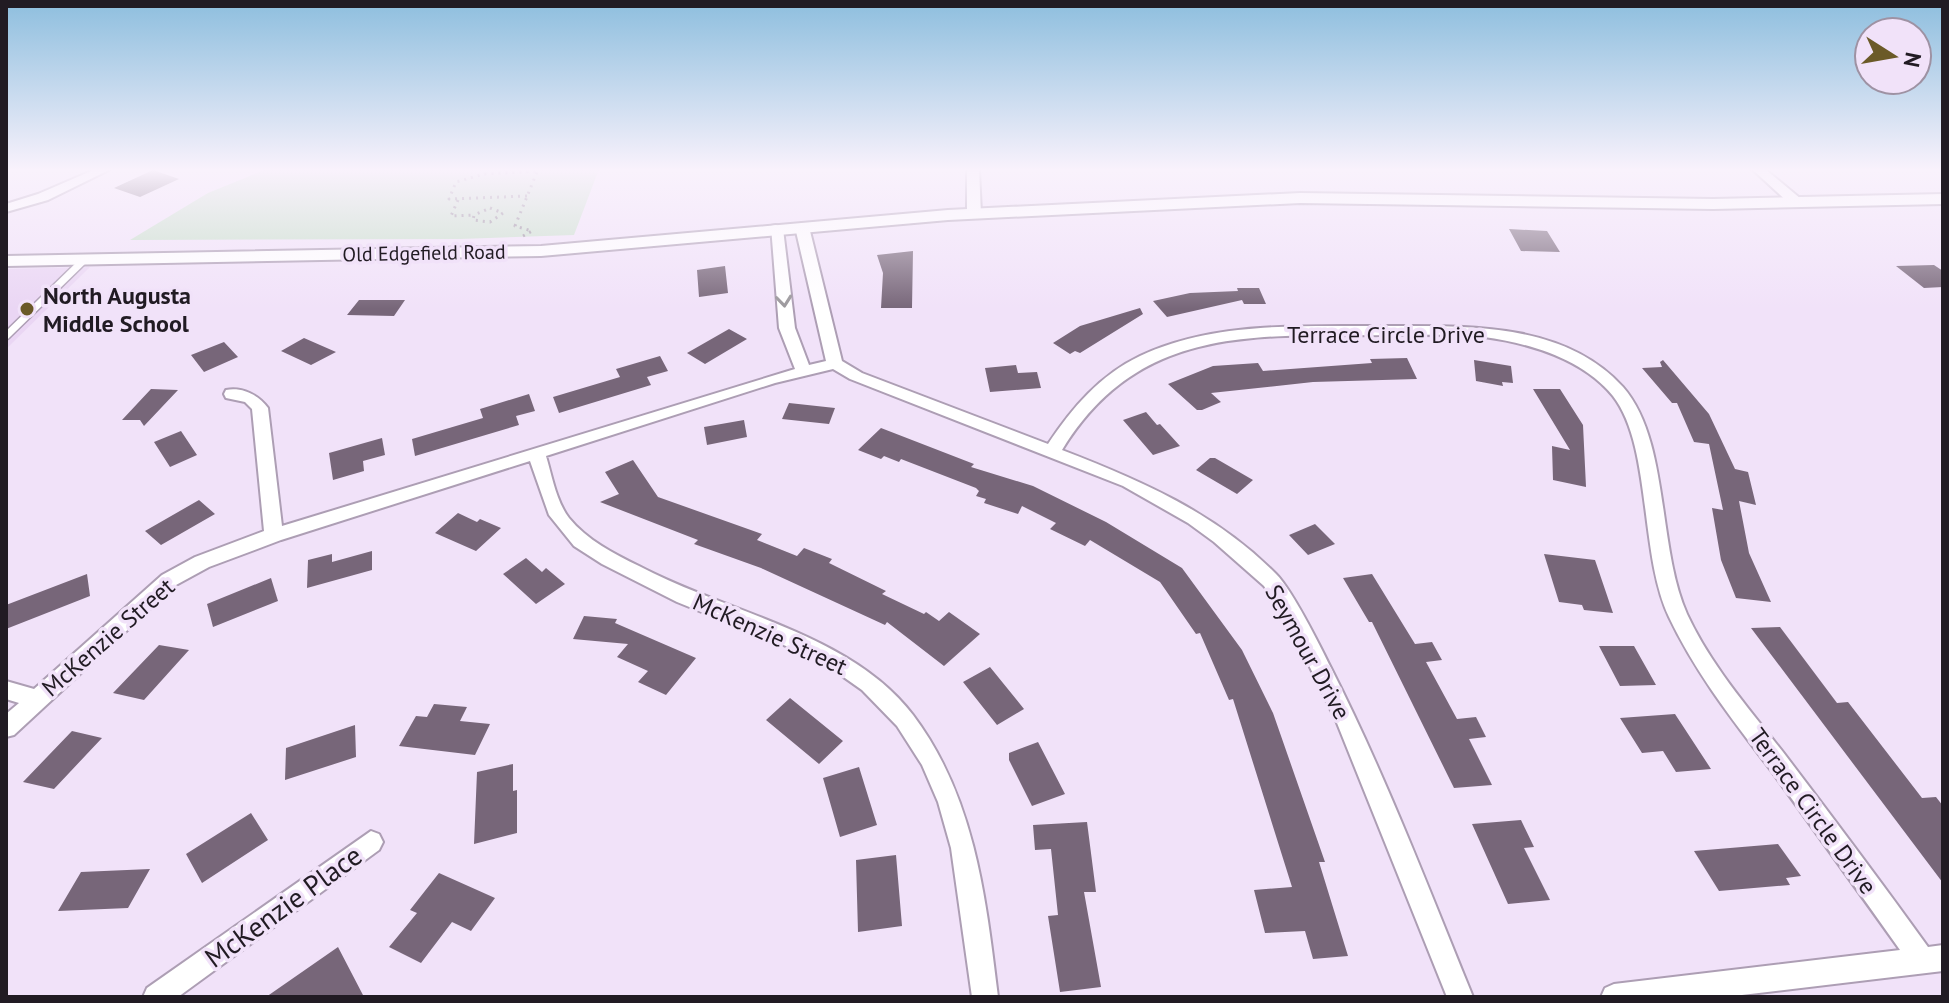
<svg xmlns="http://www.w3.org/2000/svg" width="1949" height="1003" viewBox="0 0 1949 1003" font-family="'PT Sans',sans-serif">
<rect width="100%" height="100%" fill="#f1e2f9"/>
<path fill="#ead6f4" d="M90 267 6 349V269Z"/>
<path fill="#c6dec9" d="M267 169H599L574 235 460 239 130 240 208 193Z"/>
<path fill="#776679" d="M153 170 179 179 140 197 114 188Z
M1509 229 1547 231 1560 252 1521 251Z
M913 251 912 308H881L883 273 877 255Z
M1934 265 1943 271V287L1924 288 1896 266Z
M725 266 728 293 699 297 697 270Z
M1237 288H1259L1266 304H1244L1242 300 1167 317 1153 301 1190 293 1238 291Z
M359 300H405L394 316 347 315Z
M1140 308 1143 314 1080 353 1075 351 1070 354 1053 343 1080 326Z
M729 329 747 339 705 364 687 353Z
M304 338 336 352 311 365 281 351Z
M224 342 238 357 204 372 191 355Z
M660 356 668 371 647 377 651 385 559 413 553 397 620 377 616 369Z
M1407 358 1417 379 1313 382 1211 393 1221 402 1202 410H1197L1168 384 1213 366 1258 363 1263 371 1372 363 1370 359Z
M1474 360 1511 366 1513 383 1502 382 1503 386 1476 381Z
M1663 360 1709 414 1735 469 1748 472 1756 505 1739 501 1749 553 1771 602 1736 598 1721 560 1712 508 1723 510 1709 444 1694 442 1677 403H1672L1642 368 1662 367 1660 362Z
M1016 365 1018 373 1037 372 1041 388 990 392 985 368Z
M151 389 178 390 144 426 140 420H122Z
M1533 389H1560L1583 425 1586 487 1553 480 1552 446 1570 450Z
M529 394 535 411 516 416 519 425 415 456 412 439 483 418 480 409Z
M789 403 835 408 829 424 782 419Z
M1146 412 1157 425 1160 424 1180 446 1153 455 1123 420Z
M744 420 747 437 707 445 704 427Z
M881 428 974 464 971 467 1033 486 1106 522 1182 568 1242 650 1273 713 1325 862H1319L1348 956 1313 959 1305 931 1265 933 1254 890 1292 887 1233 699 1229 700 1200 633 1196 634 1160 582 1090 540 1085 546 1050 529 1056 523 1022 506 1018 514 984 503 986 499 976 496 979 491 976 488 901 459 899 462 884 456 881 459 858 450Z
M181 431 197 455 170 467 154 442Z
M382 438 385 455 363 461 364 471 333 480 329 453Z
M1210 458H1215L1253 480 1237 494 1196 470Z
M633 460 658 497 762 534 757 540 797 556 804 548 832 559 829 563 886 591 882 594 924 614 926 612 939 621 949 612 980 634 944 666 887 622 885 625 761 568 694 544 698 540 600 502 619 494 605 472Z
M199 500 215 514 161 545 145 531Z
M458 513 477 522 480 519 501 528 476 551 435 533Z
M1315 524 1335 544 1308 555 1289 535Z
M372 551V570L307 588 308 560 332 554V562Z
M1544 554 1595 560 1613 613 1584 610 1582 605 1559 602Z
M526 558 542 572 546 568 565 584 536 604 503 574Z
M87 574 90 596 6 629V605Z
M1372 574 1415 644 1432 642 1442 660 1426 662 1457 719 1476 717 1486 737 1469 739 1492 785 1454 788 1372 622H1369L1343 578Z
M271 578 278 601 213 627 207 604Z
M584 616 617 619 615 623 696 658 666 695 638 682 648 671 617 657 628 644 573 639Z
M1780 627 1837 703 1848 702 1922 798 1936 797 1943 806V883L1751 628Z
M159 645 189 650 144 700 113 693Z
M1599 646H1634L1656 685 1620 686Z
M990 667 1024 709 997 725 963 682Z
M790 698 843 741 819 764 766 720Z
M434 704 467 707 460 721 490 724 475 755 399 746 416 716 427 717Z
M1675 714 1711 769 1676 772 1663 751 1642 753 1620 718Z
M355 725 356 757 285 780 286 748Z
M72 731 102 738 54 789 23 782Z
M1038 742 1065 794 1032 806 1009 760V753Z
M513 764V791L517 790V833L474 844 477 772Z
M859 767 877 825 840 837 823 778Z
M251 813 268 840 202 883 186 854Z
M1521 820 1534 847 1524 848 1550 900 1508 904 1472 824Z
M1087 822 1096 892H1084L1101 987 1060 992 1048 916 1058 915 1051 849 1035 850 1033 825Z
M1778 844 1801 876 1786 878 1790 885 1719 891 1694 851Z
M896 855 902 926 858 932 856 860Z
M150 869 128 908 58 911 81 872Z
M439 873 495 898 471 931 452 922 421 963 389 947 417 913 410 910Z
M338 947 364 997H266Z"/>
<g fill="none" stroke-linecap="round" stroke-linejoin="round">
<g stroke="#ad9eb4" stroke-width="10">
<path id="service" d="M6 336 85 259"/>
</g>
<g stroke="#ad9eb4" stroke-width="4">
<path id="minor" d="M96 169H111L48 200 6 212V204L38 194Z
M967 169H979L981 214 974 218 967 214Z
M1752 169H1765L1801 199V205H1791Z
M802 223 809 227 842 361 862 373 1048 444C1072 408 1100 375 1140 356 1210 323 1292 326 1368 326 1452 327 1560 317 1623 387 1670 441 1657 547 1687 614 1711 666 1751 711 1786 756 1834 819 1882 883 1928 947L1943 945V971L1725 997H1601L1605 988 1614 984 1900 950C1858 891 1816 832 1773 773 1735 723 1696 674 1669 617 1639 554 1652 446 1613 396 1583 359 1529 343 1484 337 1441 333 1399 336 1356 335 1234 335 1133 335 1062 450 1140 480 1216 513 1276 574 1293 591 1319 644 1331 668 1385 774 1428 887 1473 997H1447L1337 723 1305 657 1264 586 1214 542 1188 523 1123 486 850 379 833 369 775 383 546 456C552 476 556 501 569 518 587 540 614 554 639 566 727 613 851 633 913 715 975 797 986 899 998 997H972L951 848 938 802 922 765 897 726 862 690 818 659 677 602 602 564 574 546 549 515 530 461 281 540 209 567 176 585 14 735 6 737V714L19 703 6 699V681L34 689 162 575 195 557 264 531 252 409 245 402 226 398 224 394 226 390C243 387 258 395 268 408L282 526 795 369 779 328 771 226 776 225 783 229 795 328 809 365 826 361 795 227Z
M371 831 379 834 383 842 379 850 178 997H143L147 988Z"/>
</g>
<g stroke="#ad9eb4" stroke-width="4">
<path id="tertiary" d="M1300 193 1713 199 1943 194V204L1713 209 1300 203 948 220 541 256 6 266V256L541 246 948 210Z"/>
</g>
<path stroke="#8d8292" stroke-width="3" stroke-dasharray="2 5" stroke-linecap="butt" d="M527 196 449 199 456 182 484 174 538 171
M458 200 451 216 474 215
M490 208 503 213 490 222 473 220 474 215Z
M523 236 532 231 515 226 537 172"/>
<use href="#service" stroke="#fff" stroke-width="7"/>
<use href="#minor" fill="#fff" fill-rule="evenodd"/>
<use href="#tertiary" fill="#fff" fill-rule="evenodd"/>
</g>
<defs><path id="oneway-chevron" d="M-2-3.5L2.5 0L-2 3.5" fill="none" stroke-width="1.6" stroke-linecap="round" stroke-linejoin="round" transform="scale(2)"/></defs>
<use stroke="#9b989c" href="#oneway-chevron" transform="translate(784 301) rotate(84)"/>
<linearGradient id="sky" x2="0" y2="1"><stop stop-color="#8dbede"/><stop offset="0.55" stop-color="#f9f2fc"/><stop offset="1" stop-color="#f9f2fc" stop-opacity="0"/></linearGradient>
<rect width="1949" height="309" fill="url(#sky)"/>
<circle fill="#6b5a28" stroke="#f1e2f9" stroke-width="3" cx="27" cy="309" r="8"/>
<g text-anchor="middle" dominant-baseline="central" stroke-width="7" stroke-linejoin="round" paint-order="stroke">
<g font-size="20" fill="#211b23" stroke="#f1e2f9">
<text transform="translate(424 253) rotate(-1)">Old Edgefield Road</text>
</g>
<g font-size="24" font-weight="bold" fill="#211b23" stroke="#f1e2f9" text-anchor="start">
<text x="43" y="295">North Augusta<tspan x="43" dy="28">Middle School</tspan></text>
</g>
<g font-size="24" fill="#211b23" stroke="#f1e2f9">
<text x="1386" y="334">Terrace Circle Drive</text>
<text transform="translate(770 634) rotate(24)">McKenzie Street</text>
<text transform="translate(108 637) rotate(-41)">McKenzie Street</text>
<text transform="translate(1308 652) rotate(61)">Seymour Drive</text>
<text transform="translate(1813 811) rotate(54)">Terrace Circle Drive</text>
</g>
<g font-size="28" fill="#211b23" stroke="#f1e2f9">
<text transform="translate(283 906) rotate(-36)">McKenzie Place</text>
</g>
</g>
<rect width="1949" height="1003" fill="none" stroke="#211b23" stroke-width="16"/>
<g transform="translate(1893 56) rotate(101)"><circle r="38" fill="#f1e2f9" stroke="#9e92a3" stroke-width="2"/>
<path d="M0-6L14 30L0 20L-14 30Z" fill="#6b5a28"/>
<text y="-12" font-size="22" font-weight="bold" text-anchor="middle" fill="#211b23">N</text>
</g>
</svg>
